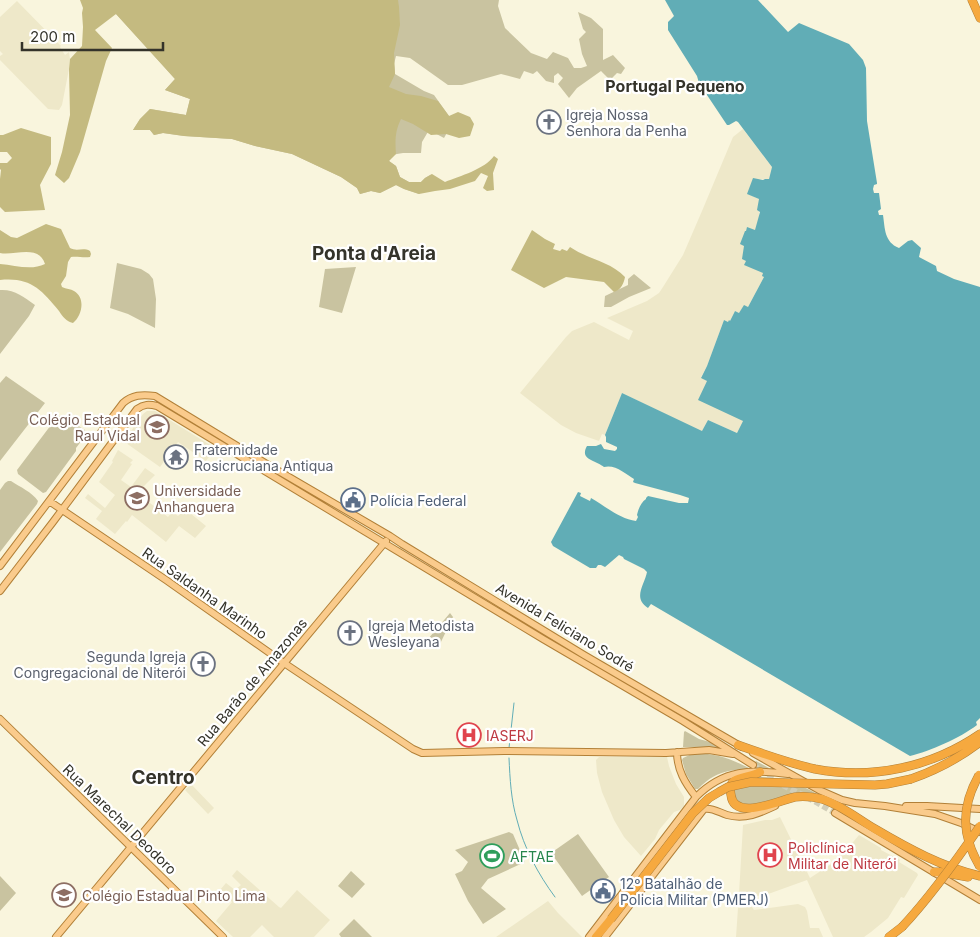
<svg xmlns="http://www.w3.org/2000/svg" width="980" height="937" viewBox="0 0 980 937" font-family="Inter,sans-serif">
<rect width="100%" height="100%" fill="#f9f5dd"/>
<path fill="#eee8c9" d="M17 1 61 46 60 47 65 55 69 52 70 59 69 69 62 105 59 110 48 109 0 60V56L3 54 0 51V17Z
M743 129 772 167 769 179H757L748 194 759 199V217L780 239 747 228 746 231 772 257 746 260 763 273 764 277 748 307 739 313 735 311 730 321 728 322 724 320 707 366 701 377 707 381 743 421 737 433 708 420 702 432 622 393 605 435 602 434 599 441 576 433 561 425 520 393 566 337 572 331 594 322 629 340 633 331 607 318 647 301 659 293 663 287 683 255 702 211 733 137Z
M147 411H155L215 448 206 461 178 442 160 467 126 443 125 440 143 414Z
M118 450 133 460 130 463 132 464 121 480 131 487 145 468 155 475 137 493 168 517 172 512 178 516 185 509 206 526 195 538 179 526 166 542 132 515 127 522 126 521 115 534 96 519 102 511 85 498 88 494 105 508 115 495 99 482 113 462 112 461Z
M599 757H667L669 766 676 784 684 797V806L680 810 674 812 659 830 655 839 641 856 624 837 614 820 602 792 597 773 596 760Z
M191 784 214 808 208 814 185 790Z
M780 817 810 878 833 863 844 853 859 835 881 848V850L900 860 899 862 917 873 918 875 904 898 901 897 888 918 871 932 864 937H833L807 880 771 893 752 897H743L739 894 743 825 765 820H772Z
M237 870 279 907 281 908 297 890 330 920 314 937H274L262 925 250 937H233L216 921 232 902 220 890 226 883 235 890 241 885 232 876Z
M548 901 558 913 582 937H496Z
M798 904 805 907 807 911 810 928H819L823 937H736L738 908 752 907 754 910Z"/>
<path fill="#c9c3a0" d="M81 0H499L498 6 505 28 531 53 547 59 553 52 568 58 574 68H581L587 66 582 54 579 39 586 32 583 29 578 12 591 18 603 29V60L613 55 625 68 621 74 617 73 610 80 601 71 577 88 569 98 558 84 563 78 558 73 554 76V83L546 81 537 71 533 74 524 71 520 79 501 74 462 85H448L410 58 396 56 394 64 395 74 424 91 434 95 449 116V129L444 138 429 130 422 142 421 153H403L391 155 389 161 396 166 400 177 409 182H421L425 178 432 174 419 194 404 189 396 185 380 193 371 191 360 194 357 188 341 177 292 154 255 146 232 139 184 136 163 133 154 135 150 130H133L140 119 150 109 186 115 190 99 165 90 175 79 116 14 97 18 83 4Z
M117 263 141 269 149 274 153 279 156 299 155 328 128 314 110 308Z
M356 267 342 313 319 307 325 269Z
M634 274 651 288 629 297 611 307H604L605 296 628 285V279Z
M0 290C14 289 24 297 35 305L29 316 0 354Z
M6 376 45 403 0 461V383Z
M60 416H62L85 430V436L76 448V451L46 492 43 493 18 474 17 470 57 417Z
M8 481H11C20 487 32 492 38 501L37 504 0 552V490L5 483Z
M450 613 453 617 439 646 437 647 428 641V639Z
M685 731 699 739 710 742 720 748 719 749 709 747H683L684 732Z
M694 753C718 754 729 758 751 769L756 761 769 768C740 770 720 766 698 789H695L686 774 682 760 683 758Z
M760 777C786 778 797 783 819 795L804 793 794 794 756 806 748 807 736 801C728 783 747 779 760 777Z
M509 832 513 834 525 862 488 879 481 888 506 909 483 924 468 901 455 874 462 871 468 862 455 850Z
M578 834 609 877 582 896 551 853Z
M351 871 365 884 352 898 338 886Z
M0 876 16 893 0 911Z
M354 919 372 937H341L339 934Z"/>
<path fill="#c4ba80" d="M80 0H398L399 7 400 25 394 53 395 74 389 87 406 94 421 96 438 101 449 116 458 112 470 117 474 124 470 136 459 138 446 134 431 135 413 124 401 119C395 131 395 141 396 154L389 161 396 166 400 177 409 182H421L425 178 432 174 445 182C460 176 485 169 494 156L498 159 493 173 494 190 487 191 483 188 488 176 481 173 475 181 450 189 435 191 419 194 404 189 396 185 380 193 371 191 360 194 357 188 341 177 292 154 255 146 232 139 184 136 163 133 154 135 150 130H133L140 119 150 109 186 115 190 99 165 90 175 79 116 14 95 30 112 48 106 61 80 152 69 178 64 183 55 175 62 152 70 115 69 69 70 59 82 46 83 27 82 13 83 8Z
M21 128 51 137V164L40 185 45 210 5 212 0 207V179L1 170 0 169V163H7L12 158 7 152H0V135H3Z
M46 224 61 229 70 248C77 252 83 247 90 251L91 254 90 257C83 258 77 256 71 257L68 262 66 276 61 284 62 287C66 289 71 289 74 291 86 298 82 316 73 323 66 321 63 317 59 311 41 289 30 277 0 280V264C15 265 31 271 45 264 39 244 14 256 0 253V230L11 237 17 238Z
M532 230 545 239 555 244 553 249 560 251 562 249 567 251 570 247C587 259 610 261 625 277 624 283 621 290 614 292L604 282 566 277 544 288 511 270Z"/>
<path fill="#61adb6" d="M665 0H758L788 32 799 23 849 44 863 60 866 68 867 121 877 183V184L874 185 873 189 874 193H879L881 209 878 211 879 215H883C885 228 884 242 899 248L908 241 912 240 921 248 919 257 936 266 937 271 954 279 980 287V718L976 722 977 725C960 738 930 751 910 756L651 604 648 608C632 598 645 584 647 572L644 569 624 559 623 557 619 555 605 567 601 565H598L596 568H590L553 546 551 542 578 492 581 493 580 496 590 501 591 498C605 506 620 519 636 521L638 517 637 515C638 510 641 502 646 499V498L648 496 679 503H688L689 498 680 495 635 483 633 482 634 479C626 474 615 464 604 467 596 460 579 460 587 446H596L601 444 604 449 615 451 617 449V447L606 442V437L605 435 622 393 702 431 708 420 737 433 743 421 698 400 707 381 701 378 707 366 724 320 728 322 729 320 730 321 735 311 739 313 744 305 748 307 764 277 762 276 763 273 744 265 746 261 742 259 744 246 740 244 745 231H746L747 227 755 230 760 212 757 210 759 199 747 194 753 178 763 180 765 179H769L772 167 738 122 736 121 729 125H727L699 83 697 76 668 30V22L674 16Z"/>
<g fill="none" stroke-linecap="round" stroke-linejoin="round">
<path stroke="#61adb6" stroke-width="1" d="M509 748 514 703
M509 758C510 779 511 800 517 820 524 848 538 874 555 897"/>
<path stroke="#d2ceb9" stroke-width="6" stroke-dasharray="6 3" stroke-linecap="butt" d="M753 765 779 783 816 802 835 813"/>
<g stroke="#b28038" stroke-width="8">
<path id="major" d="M49 501 166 580 284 663 413 749 422 753 504 751 666 753 709 750 733 754
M0 566 123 403C132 395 142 394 155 396L270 466 390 536 402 544 584 655 742 747
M0 591 53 522 137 409C144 404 149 404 157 406L543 639 683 721 753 765
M0 719 223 937
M677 752C677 770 685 783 696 797
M753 753 819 790 842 800 855 803 885 806 935 814 961 823 980 832
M906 806H927L980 809
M835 813 980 900
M56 937 386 541
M589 937 696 797C724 769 751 769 788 774
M605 937 704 809C712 807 720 813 727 815 745 820 760 813 775 806"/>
</g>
<g stroke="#b28038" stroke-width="9">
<path id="highway" d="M972 0 980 18
M738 745C763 754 789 763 815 769 873 780 932 767 980 734
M760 772C752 777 741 776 734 781 730 784 730 790 731 795 734 822 780 800 795 797 803 796 814 797 822 799 841 805 858 819 875 829 909 849 942 867 980 876
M911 779C937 770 958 759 980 742
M934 872H940L968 877
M596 937 611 919
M889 937 902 927"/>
</g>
<use href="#major" stroke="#facb8c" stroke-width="6"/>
<use href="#highway" stroke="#f6a93f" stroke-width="8"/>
<g stroke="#b28038" stroke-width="9" stroke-linecap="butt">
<path id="highway-bridge" d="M979 775C961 807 961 835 980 867
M611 919 693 813 709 798 719 792 728 787 751 782 875 785 887 784 911 779
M902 927C931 896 956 861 980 826"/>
</g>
<use href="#highway-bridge" stroke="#f6a93f" stroke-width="8"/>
</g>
<defs>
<g id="church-ring" transform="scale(1.25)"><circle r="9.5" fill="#fff" stroke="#6b7280" stroke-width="1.5"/><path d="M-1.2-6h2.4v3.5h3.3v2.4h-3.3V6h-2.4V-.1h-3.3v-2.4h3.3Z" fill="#6b7280"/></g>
<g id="school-ring" transform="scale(1.25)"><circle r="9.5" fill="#fff" stroke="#8d6e63" stroke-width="1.5"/><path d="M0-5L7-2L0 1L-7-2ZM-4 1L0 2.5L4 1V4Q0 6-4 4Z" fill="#8d6e63"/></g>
<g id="temple-ring" transform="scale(1.25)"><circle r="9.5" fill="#fff" stroke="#6b7280" stroke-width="1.5"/><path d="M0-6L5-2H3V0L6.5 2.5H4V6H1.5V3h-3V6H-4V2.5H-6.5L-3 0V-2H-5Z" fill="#6b7280"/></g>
<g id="university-ring" transform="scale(1.25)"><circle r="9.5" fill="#fff" stroke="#8d6e63" stroke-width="1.5"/><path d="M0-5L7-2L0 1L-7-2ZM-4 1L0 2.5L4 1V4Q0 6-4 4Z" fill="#8d6e63"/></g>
<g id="civic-ring" transform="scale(1.25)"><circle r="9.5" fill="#fff" stroke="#5c6f8a" stroke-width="1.5"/><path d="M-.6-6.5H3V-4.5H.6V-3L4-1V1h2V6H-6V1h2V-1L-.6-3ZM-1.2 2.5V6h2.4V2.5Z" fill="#5c6f8a"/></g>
<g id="hospital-ring" transform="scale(1.25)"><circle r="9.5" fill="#fff" stroke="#e0444e" stroke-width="1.5"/><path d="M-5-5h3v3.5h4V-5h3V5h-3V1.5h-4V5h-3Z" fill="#e0444e"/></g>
<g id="stadium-ring" transform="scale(1.25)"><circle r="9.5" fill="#fff" stroke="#2e9e5b" stroke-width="1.5"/><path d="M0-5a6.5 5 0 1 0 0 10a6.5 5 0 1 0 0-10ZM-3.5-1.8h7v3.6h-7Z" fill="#2e9e5b"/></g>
</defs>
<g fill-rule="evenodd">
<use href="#church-ring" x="549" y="122"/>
<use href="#school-ring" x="157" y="427"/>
<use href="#temple-ring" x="176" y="457"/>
<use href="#university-ring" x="137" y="498"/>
<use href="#civic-ring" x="353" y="500"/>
<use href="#church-ring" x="350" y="633"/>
<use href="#church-ring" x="203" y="664"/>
<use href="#hospital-ring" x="469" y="735"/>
<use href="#hospital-ring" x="770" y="855"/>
<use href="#stadium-ring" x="492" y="856"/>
<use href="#civic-ring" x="603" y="891"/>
<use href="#school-ring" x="64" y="895"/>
</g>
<g text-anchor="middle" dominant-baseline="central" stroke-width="4.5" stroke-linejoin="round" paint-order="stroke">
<g font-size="14" fill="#5b616d" stroke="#fff" text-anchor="start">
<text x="566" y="114">Igreja Nossa<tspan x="566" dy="16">Senhora da Penha</tspan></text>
<text x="194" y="449">Fraternidade<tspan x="194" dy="16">Rosicruciana Antiqua</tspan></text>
<text x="368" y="625">Igreja Metodista<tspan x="368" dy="16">Wesleyana</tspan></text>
<text x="186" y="656" text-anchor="end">Segunda Igreja<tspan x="186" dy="16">Congregacional de Niterói</tspan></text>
</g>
<g font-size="14" fill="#785e54" stroke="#fff" text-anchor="start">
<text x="140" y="419" text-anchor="end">Colégio Estadual<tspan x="140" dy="16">Raul Vidal</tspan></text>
<text x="154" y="490">Universidade<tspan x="154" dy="16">Anhanguera</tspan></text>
<text x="82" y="895">Colégio Estadual Pinto Lima</text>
</g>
<g font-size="14" fill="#4e5e75" stroke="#fff" text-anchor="start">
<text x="370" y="500">Polícia Federal</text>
<text x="620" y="883">12º Batalhão de<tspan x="620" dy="16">Policia Militar (PMERJ)</tspan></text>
</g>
<g font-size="14" fill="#34332a" stroke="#fff">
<text transform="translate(205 593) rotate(35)">Rua Saldanha Marinho</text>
<text transform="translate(565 627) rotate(31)">Avenida Feliciano Sodré</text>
<text transform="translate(252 682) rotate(-50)">Rua Barão de Amazonas</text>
<text transform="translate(120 819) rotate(44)">Rua Marechal Deodoro</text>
</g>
<g font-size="14" fill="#be3a42" stroke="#fff" text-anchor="start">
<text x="486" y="735">IASERJ</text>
<text x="788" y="847">Policlínica<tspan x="788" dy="16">Militar de Niterói</tspan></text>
</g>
<g font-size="14" fill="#27864d" stroke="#fff" text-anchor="start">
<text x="510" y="856">AFTAE</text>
</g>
<g font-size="16" font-weight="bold" fill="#34332a" stroke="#fff">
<text x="675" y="86">Portugal Pequeno</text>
</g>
<g font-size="19" font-weight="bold" fill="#34332a" stroke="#fff">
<text x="374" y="253">Ponta d'Areia</text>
<text x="163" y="777">Centro</text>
</g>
</g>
<path d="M22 42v8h141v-8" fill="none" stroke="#34332a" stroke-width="2.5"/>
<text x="30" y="42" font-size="15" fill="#34332a" stroke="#ffffff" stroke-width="4" paint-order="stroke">200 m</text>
</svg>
